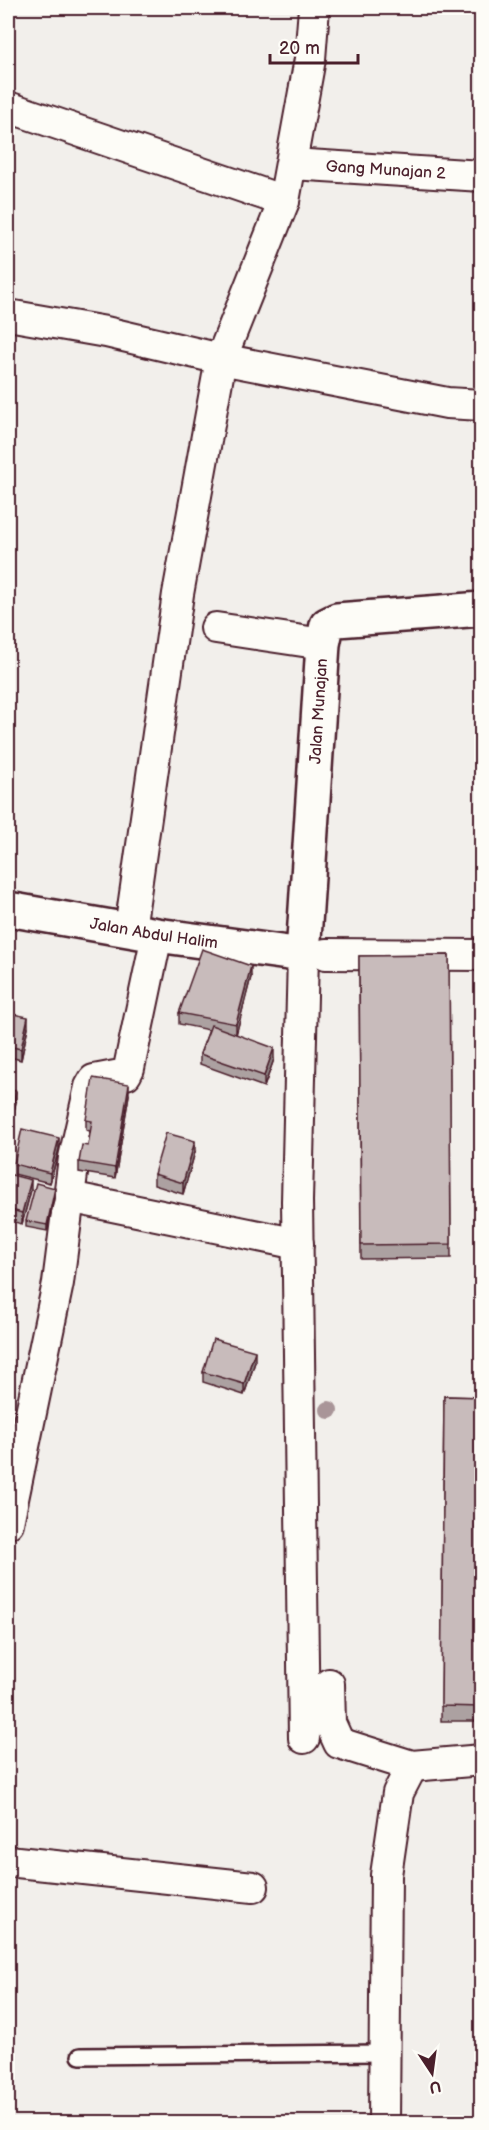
<svg xmlns="http://www.w3.org/2000/svg" width="489" height="2130" viewBox="0 0 489 2130" font-family="'Balsamiq Sans',sans-serif">
<rect width="100%" height="100%" fill="#f2efeb"/>
<filter id="ink" filterUnits="userSpaceOnUse"><feTurbulence type="fractalNoise" baseFrequency=".0167" numOctaves="2"/><feDisplacementMap in="SourceGraphic" scale="12" xChannelSelector="R" yChannelSelector="G"/><feConvolveMatrix kernelMatrix="1 2 1 2 8 2 1 2 1" color-interpolation-filters="sRGB"/></filter>
<g filter="url(#ink)">
<g fill="none" stroke-linecap="round" stroke-linejoin="round">
<g stroke="#4a1f2b" stroke-width="20">
<path id="service" d="M80 2056 383 2053"/>
</g>
<g stroke="#4a1f2b" stroke-width="34">
<g id="minor">
<path d="M8 107 284 201"/>
<path id="s1" d="M292 164 482 176"/>
<path d="M8 315 106 332 221 359 447 403 482 405"/>
<path d="M216 628 323 644"/>
<path d="M130 929 178 594 221 359 284 201 310 59 314 8"/>
<path d="M326 954 482 955"/>
<path d="M303 955 297 1201 304 1738"/>
<path d="M69 1197 298 1244"/>
<path d="M8 1523 58 1283 74 1158 90 1087 94 1080 126 1074 129 1068 157 935"/>
<path d="M329 1684 330 1723 339 1743 412 1766 482 1760"/>
<path d="M8 1861 253 1887"/>
<path d="M384 2122 386 1875 398 1793 412 1766"/>
</g>
</g>
<g stroke="#4a1f2b" stroke-width="38">
<g id="tertiary">
<path id="s2" d="M8 909 157 935 303 955 323 644 327 625 337 620 482 609"/>
</g>
</g>
<use href="#service" stroke="#fdfcf7" stroke-width="15"/>
<use href="#minor" stroke="#fdfcf7" stroke-width="30"/>
<use href="#tertiary" stroke="#fdfcf7" stroke-width="33"/>
</g>
<circle fill="#a99598" cx="329" cy="1410" r="9"/>
<path fill="#aca1a1" stroke="#4a1f2b" stroke-width="1.5" d="M449 955 451 1258 361 1259 359 956Z
M251 977 236 1034 274 1059 264 1087 200 1064V1054L209 1030 179 1024V1013Z
M8 1013 28 1027 21 1060 10 1057 8 1076Z
M8 1089 16 1102 10 1130H8Z
M129 1095 115 1178 79 1172V1162L88 1146 90 1131 86 1130V1120Z
M59 1149 50 1183 14 1174V1164Z
M195 1152 183 1194 154 1185V1174Z
M8 1174 31 1190 22 1224 8 1220Z
M55 1194 47 1231 26 1227V1221Z
M255 1362 244 1395 203 1382V1372Z
M444 1396 482 1397V1721H441Z"/>
<path fill="#8c8383" stroke="#4a1f2b" stroke-width="1.5" d="M251 966V977L236 1035V1024Z
M28 1017V1027L21 1060V1049Z
M274 1048V1059L264 1087V1076Z
M10 1053V1063L8 1076V1066Z
M129 1084V1095L115 1178V1168Z
M16 1091V1102L10 1130V1120Z
M59 1138V1149L50 1183V1173Z
M195 1141V1152L183 1194V1183Z
M31 1180V1190L22 1224V1213Z
M55 1188V1194L47 1231V1225Z
M255 1351V1362L244 1395V1384Z"/>
<path fill="#c8bbbb" stroke="#4a1f2b" stroke-width="1.5" d="M202 949 251 966 236 1024 179 1013Z
M449 955 451 1244 361 1245 359 956Z
M8 1013 28 1017 21 1049 8 1046Z
M211 1025 274 1048 264 1076 200 1054Z
M8 1053H10L8 1066Z
M93 1078 129 1084 115 1168 79 1162 82 1145 88 1146 92 1121 86 1120Z
M8 1089 16 1091 10 1120 8 1119Z
M22 1129 59 1138 50 1173 14 1164Z
M166 1133 195 1141 183 1183 154 1174Z
M8 1174 31 1180 22 1213 8 1209Z
M36 1183 55 1188 47 1225 26 1221Z
M213 1339 255 1351 244 1384 203 1372Z
M444 1396 482 1397V1707L441 1706Z"/>
</g>
<g text-anchor="middle" dominant-baseline="central" stroke-width="4.5" stroke-linejoin="round" paint-order="stroke">
<g font-size="16" fill="#4a1f2b" stroke="#fdfcf7">
<text stroke="none"><textPath href="#s1" startOffset="94">Gang Munajan 2</textPath></text>
<text stroke="none"><textPath href="#s2" startOffset="543">Jalan Munajan</textPath></text>
<text stroke="none"><textPath href="#s2" startOffset="148">Jalan Abdul Halim</textPath></text>
</g>
</g>
<rect width="489" height="2130" fill="none" stroke="#fdfcf7" stroke-width="30"/>
<rect x="15" y="15" width="459" height="2100" fill="none" stroke="#4a1f2b" stroke-width="2" filter="url(#ink)"/>
<g transform="translate(432 2073) rotate(167)" stroke="#fdfcf7" stroke-width="4.5" paint-order="stroke">
<path d="M0-4.5L10 22L0 15L-10 22Z" fill="#4a1f2b"/>
<text y="-9" font-size="16" font-weight="bold" text-anchor="middle" fill="#4a1f2b">U</text>
</g>
<path d="M270 54v9h88v-9" fill="none" stroke="#4a1f2b" stroke-width="3"/>
<text x="279" y="54" font-size="18" fill="#4a1f2b" stroke="#fdfcf7" stroke-width="4.5" paint-order="stroke">20 m</text>
</svg>
